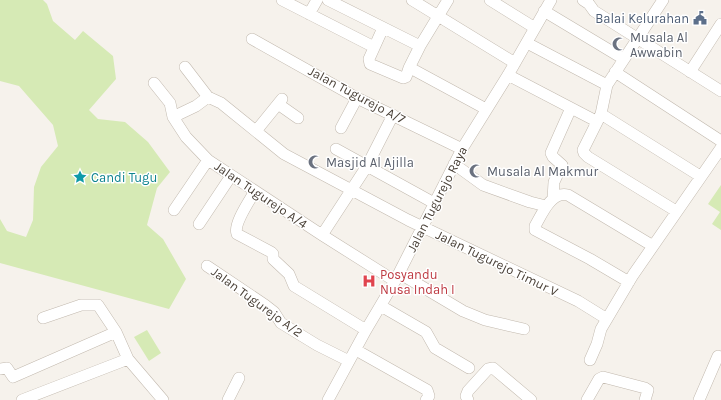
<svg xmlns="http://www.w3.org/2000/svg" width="721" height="400" viewBox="0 0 721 400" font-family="Karla,sans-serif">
<rect width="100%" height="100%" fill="#f6f2ec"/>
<path fill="#d6eab5" d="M0 0H43L47 4 53 21 75 40 83 31 113 56 116 79 89 110 98 119 125 122 148 142 170 172 157 188 147 225 163 239 186 279 169 309 0 263V219L7 231 26 237 33 220 34 187 41 167 58 146 53 125 19 86 0 81Z
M721 185V230L712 224 720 212 708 204Z
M147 330 161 353 149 361 134 337Z"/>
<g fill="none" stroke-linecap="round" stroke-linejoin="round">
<g stroke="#c2b9ae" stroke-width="12">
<path id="minor" d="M282 0 374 47
M328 0 420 46
M412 0 515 63
M490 0 535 28
M583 0 589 4 594 11 721 91
M663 0 607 85 601 114 583 150 584 153 588 157 676 211
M544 11 624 59
M309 14 317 0
M383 28 369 59 370 64 403 78 406 77 409 68 414 70 486 109
M252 39 357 98 462 149
M527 43 607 85
M185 67 208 97 221 103 284 154 408 220 578 301 607 319
M409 68 420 46 448 0
M615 72 721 141
M690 72 721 24
M508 75 596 121
M154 83 170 103 173 117 186 137 208 160 322 235 395 281
M278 104 298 118
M601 114 700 176
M173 117 196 106 208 97
M341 128 357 98
M256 131 282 99
M336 149 434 203
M454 164 483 185 530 202 546 206
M255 191C250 200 233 224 237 234L271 252 273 254V259L289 274 294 286 366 330
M553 199 554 182 562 165 553 157 551 153 571 108
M174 210 208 160
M199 224 231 176
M322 235 367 166 393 115
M207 266 265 305 274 312 281 323 317 345 349 361
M399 273 463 311 485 320 524 329
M629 282 590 259 535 230V226C542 214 551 191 568 195L653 246
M381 306 426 332 435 348 469 368
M43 318 81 305H98L116 332 128 359 163 400
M356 350 427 390 429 396 426 400
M590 360 597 344 601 329 633 275 721 148
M0 369 7 368 13 377 116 332
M22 400 128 359
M228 400 239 378
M328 400 366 330 395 281 462 149 508 75 551 0
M468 400 466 396 468 391 488 369 493 368 531 400
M587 400 599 379 603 377 645 388 648 390 645 400
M699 400 718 356"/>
</g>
<use href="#minor" stroke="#fff" stroke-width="11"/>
</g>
<defs>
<g id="civic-bare" transform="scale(1.08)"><path d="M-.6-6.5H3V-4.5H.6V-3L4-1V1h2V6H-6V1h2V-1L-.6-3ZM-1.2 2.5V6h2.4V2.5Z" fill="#5c6f8a" stroke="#fff" stroke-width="2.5" paint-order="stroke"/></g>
<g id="mosque-bare" transform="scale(1.08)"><path d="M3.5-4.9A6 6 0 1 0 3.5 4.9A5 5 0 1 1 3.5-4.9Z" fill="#6b7280" stroke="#fff" stroke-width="2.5" paint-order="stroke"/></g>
<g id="sight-bare" transform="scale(1.08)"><path d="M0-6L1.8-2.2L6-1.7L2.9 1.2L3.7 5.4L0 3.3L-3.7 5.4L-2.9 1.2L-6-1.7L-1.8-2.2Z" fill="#0f9aa8" stroke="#fff" stroke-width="2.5" paint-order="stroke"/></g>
<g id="hospital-bare" transform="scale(1.08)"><path d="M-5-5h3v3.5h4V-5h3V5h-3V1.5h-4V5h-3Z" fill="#e0444e" stroke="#fff" stroke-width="2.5" paint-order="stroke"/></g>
</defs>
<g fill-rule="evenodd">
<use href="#civic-bare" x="700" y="18"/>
<use href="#mosque-bare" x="619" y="44"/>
<use href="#mosque-bare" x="315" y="162"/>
<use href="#mosque-bare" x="476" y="171"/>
<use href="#sight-bare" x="80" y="177"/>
<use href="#hospital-bare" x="369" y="281"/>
</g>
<g text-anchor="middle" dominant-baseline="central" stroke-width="3" stroke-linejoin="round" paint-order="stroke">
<g font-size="13" fill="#4e5e75" stroke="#fff" text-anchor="end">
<text x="689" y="18">Balai Kelurahan</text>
</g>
<g font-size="13" fill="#5b616d" stroke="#fff" text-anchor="start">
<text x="630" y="37">Musala Al<tspan x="630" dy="15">Awwabin</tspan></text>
<text x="326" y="162">Masjid Al Ajilla</text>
<text x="487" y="171">Musala Al Makmur</text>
</g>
<g font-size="13" fill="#4b4239" stroke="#fff">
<text transform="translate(357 95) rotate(28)">Jalan Tugurejo A/7</text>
<text transform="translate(261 195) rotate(34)">Jalan Tugurejo A/4</text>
<text transform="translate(437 199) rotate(-63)">Jalan Tugurejo Raya</text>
<text transform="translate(497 263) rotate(26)">Jalan Tugurejo Timur V</text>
<text transform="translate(257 302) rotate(36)">Jalan Tugurejo A/2</text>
</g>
<g font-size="13" fill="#0d838f" stroke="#fff" text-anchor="start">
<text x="91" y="177">Candi Tugu</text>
</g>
<g font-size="13" fill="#be3a42" stroke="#fff" text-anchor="start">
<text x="380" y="274">Posyandu<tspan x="380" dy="15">Nusa Indah I</tspan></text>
</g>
</g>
</svg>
